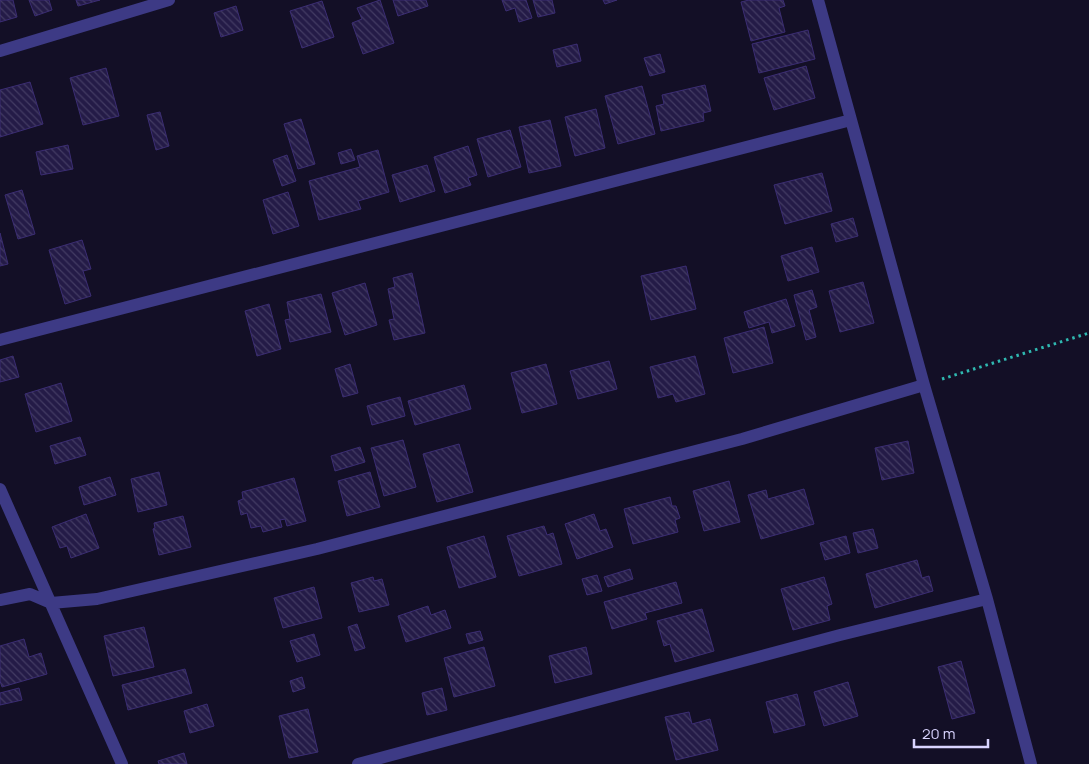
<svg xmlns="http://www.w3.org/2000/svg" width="1089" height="764" viewBox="0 0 1089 764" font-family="Manrope,sans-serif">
<defs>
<pattern id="building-back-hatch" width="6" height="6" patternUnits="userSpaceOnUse" patternTransform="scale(1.25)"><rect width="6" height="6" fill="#241b47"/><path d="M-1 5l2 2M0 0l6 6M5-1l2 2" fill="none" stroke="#433b63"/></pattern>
</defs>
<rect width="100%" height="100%" fill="#130f26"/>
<path fill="url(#building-back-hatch)" stroke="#3b2d73" d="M0 0H13L17 17 0 22Z
M29 0H49L52 10 35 16Z
M76 0H100L78 6Z
M380 0 394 43 363 54 352 23 362 19 357 8Z
M393 0H426L428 6 398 16Z
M502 0H526L532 18 519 22 515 8 506 11Z
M533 0H552L555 13 538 17Z
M603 0H617L605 4Z
M749 0H783L785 6 779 8 785 32 751 41 741 2Z
M322 1 334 37 302 48 290 11Z
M236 6 243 30 221 37 214 13Z
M808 30 815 59 759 73 752 44Z
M577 44 581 61 557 67 553 50Z
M660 54 665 72 650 76 644 58Z
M806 66 815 98 774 110 764 78Z
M106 68 119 116 83 125 70 78Z
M30 82 43 124 0 137V90Z
M705 85 711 111 703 113 704 121 661 131 656 106 664 104 662 95Z
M642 86 655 134 618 144 605 96Z
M596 109 605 148 575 156 565 117Z
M160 112 169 146 156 150 147 115Z
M301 119 315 164 298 169 284 124Z
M550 120 561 166 529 173 519 127Z
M510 130 521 167 488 177 477 139Z
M68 145 73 169 41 175 36 152Z
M468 146 477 175 468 178 471 185 445 193 434 157Z
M351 149 355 160 341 164 338 153Z
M378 150 389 192 358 201 361 209 319 220 309 181 360 167 357 156Z
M287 155 296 181 282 186 273 160Z
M427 165 435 191 400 202 392 175Z
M822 173 832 211 785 224 774 185Z
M22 190 35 234 18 239 5 195Z
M288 192 299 226 273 234 263 200Z
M853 218 858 236 836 242 831 224Z
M0 233 8 264 0 266Z
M82 240 91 269 83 271 91 296 65 304 49 250Z
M812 247 819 272 788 281 781 256Z
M686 266 696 309 651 320 641 276Z
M412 273 425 333 394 340 389 320 394 319 388 289 395 287 393 278Z
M863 282 874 323 840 332 829 291Z
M365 283 377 325 345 335 332 293Z
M812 290 817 307 809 310 816 337 806 340 794 295Z
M321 294 331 332 290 342 285 320 290 319 287 302Z
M786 299 795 326 772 333 769 322 749 328 744 312Z
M269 304 281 349 257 356 245 311Z
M764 327 773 363 733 373 724 338Z
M13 356 19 377 0 382V360Z
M695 356 705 394 676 402 673 394 658 398 650 367Z
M609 361 617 389 578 399 570 371Z
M350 364 358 393 343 397 335 369Z
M546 364 557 404 522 413 511 373Z
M61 383 72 421 36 432 25 394Z
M464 385 471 409 415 425 408 401Z
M400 397 405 416 372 425 367 406Z
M80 437 86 455 55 464 50 446Z
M403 440 416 487 384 496 371 448Z
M908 441 914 473 882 480 875 448Z
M459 444 473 492 437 502 423 454Z
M360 447 365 462 335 471 331 456Z
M159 472 167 505 138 512 131 479Z
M370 472 380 507 347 516 338 481Z
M110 477 116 495 84 505 79 487Z
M294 478 306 521 287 526 285 519 280 520 282 527 263 532 261 526 251 528 247 513 241 515 238 501 243 499 242 492Z
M729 481 740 522 704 531 693 491Z
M804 489 814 524 761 539 748 495 766 490 768 499Z
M670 497 672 506H676L680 518 675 520 678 532 633 544 624 509Z
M86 514 99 548 71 558 67 546 60 548 52 527Z
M594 514 600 531 606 529 613 547 577 559 565 524Z
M183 516 191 547 159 555 153 529 155 528 154 523Z
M544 526 547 535 553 533 562 564 519 576 507 536Z
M873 529 878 548 858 553 853 533Z
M484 536 496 577 459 588 447 547Z
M846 536 850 553 825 560 820 543Z
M917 560 922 578 929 576 933 591 875 608 866 574Z
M630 569 633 579 608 587 604 577Z
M597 575 602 591 587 595 582 579Z
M373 577 374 581 382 579 389 605 359 612 351 583Z
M824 577 832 604 827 606 830 620 793 630 781 589Z
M676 582 682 603 645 613 647 619 612 629 604 602Z
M314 587 322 618 283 628 274 598Z
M428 606 431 615 445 610 451 628 406 642 398 616Z
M702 609 714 651 675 662 670 644 664 646 657 621Z
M357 624 365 648 355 651 348 627Z
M144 627 154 667 113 676 104 636Z
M480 631 483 640 469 644 466 634Z
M314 634 320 655 297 662 290 641Z
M24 639 29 657 41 653 47 674 2 687 0 681V646Z
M484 647 495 686 454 697 444 658Z
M586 647 592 674 555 683 549 656Z
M961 661 975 713 952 719 938 667Z
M185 669 192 693 128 710 122 685Z
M302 677 305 688 293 692 290 681Z
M848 682 858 716 824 726 814 692Z
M19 688 22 700 0 705V693Z
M442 688 447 710 427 715 422 693Z
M797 694 805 725 774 733 766 702Z
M207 704 214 726 190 733 184 711Z
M308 709 318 752 289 758 279 716Z
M689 712 692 724 710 719 718 750 676 760 665 717Z
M184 753 187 764H159L158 761Z"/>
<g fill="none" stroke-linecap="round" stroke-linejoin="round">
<path stroke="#2fb8b0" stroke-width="3" stroke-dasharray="2.5 4" stroke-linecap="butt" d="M942 379 1089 333"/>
<path stroke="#3d3a85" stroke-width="12" d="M818 0 924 385 987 599 1031 764
M0 51 169 0
M0 340 851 120
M0 489 122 764
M0 600 30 594 51 603 97 599 317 549 742 439 924 385
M358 764 840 635 987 599"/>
</g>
<path d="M914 739v8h74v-8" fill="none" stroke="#d9d4ff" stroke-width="2.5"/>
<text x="922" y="739" font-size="15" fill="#d9d4ff" stroke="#130f26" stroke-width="4" paint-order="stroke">20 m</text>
</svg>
